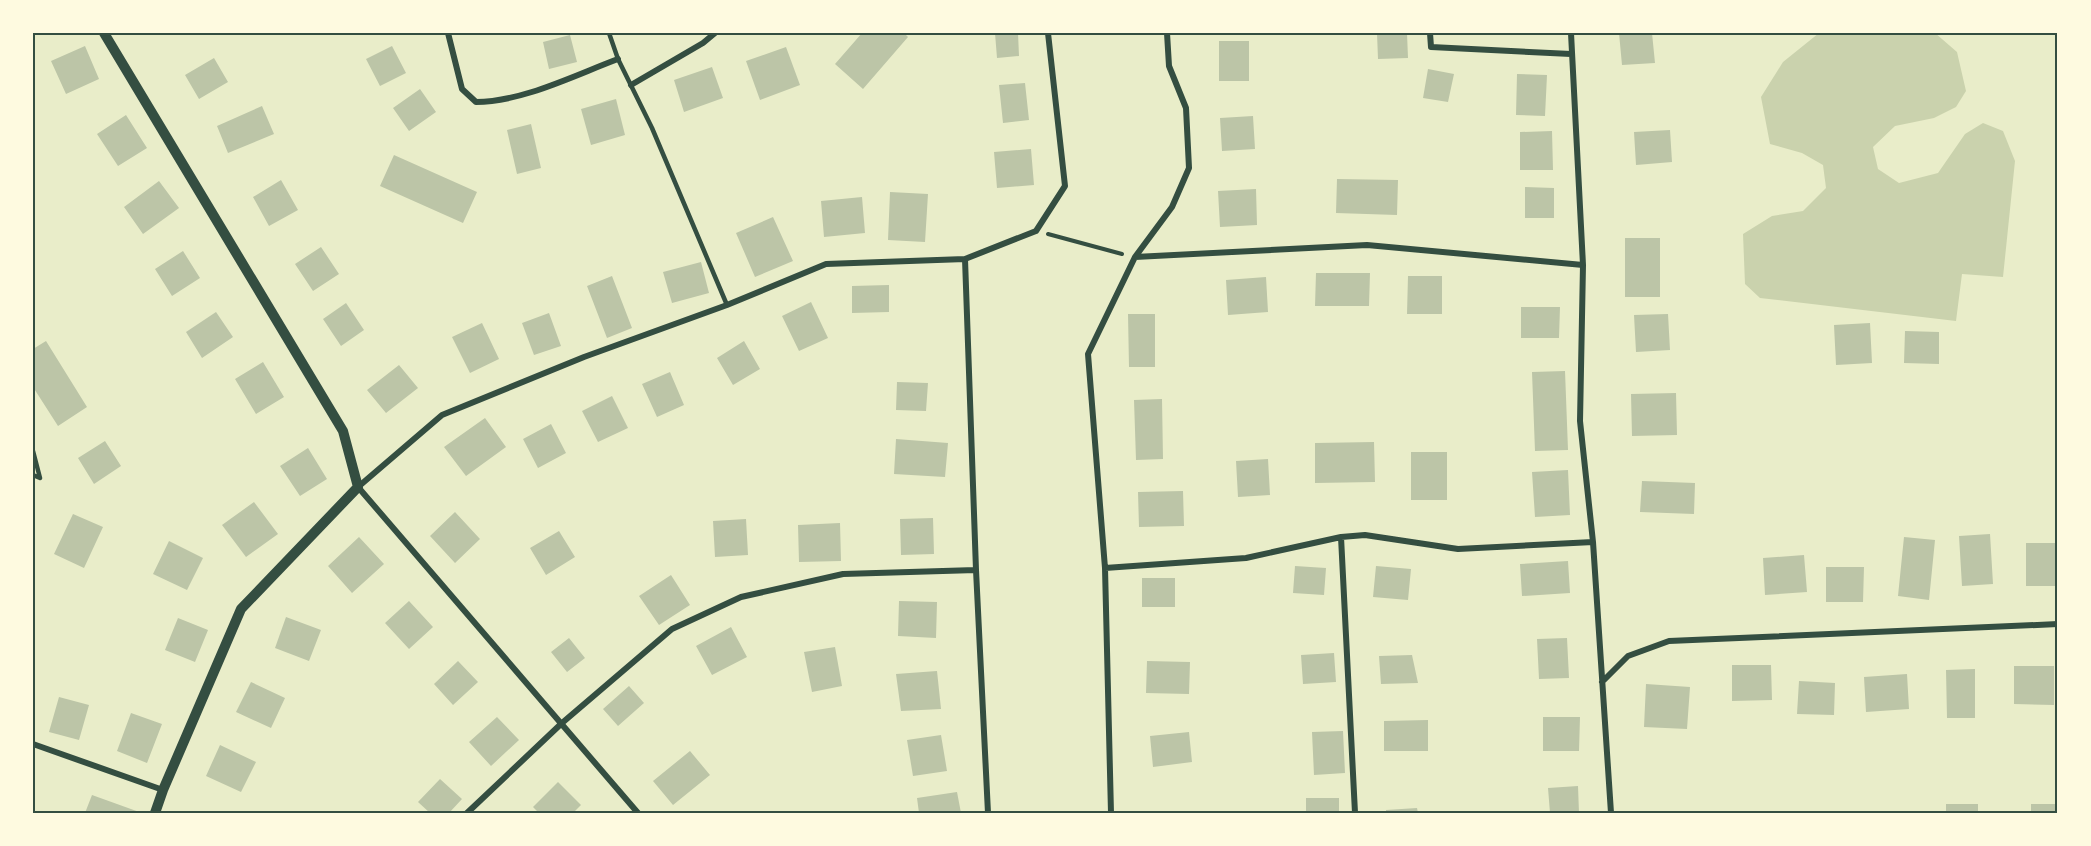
<svg xmlns="http://www.w3.org/2000/svg" width="2091" height="846" viewBox="0 0 2091 846" font-family="'Fira Sans Condensed',sans-serif">
<rect width="100%" height="100%" fill="#e9edc9"/>
<path fill="#cad2ad" d="M1819 33H1935L1957 52 1966 91 1956 107 1934 118 1895 126 1873 147 1878 169 1899 183 1938 173 1965 134 1983 123 2003 131 2015 161 2003 277 1962 274 1956 321 1760 298 1745 284 1743 234 1772 216 1803 211 1826 188 1823 165 1802 153 1770 144 1761 97 1783 62Z"/>
<path fill="#bcc5a7" d="M862 33H904L908 37 863 89 835 64Z
M995 33H1018L1019 56 997 58Z
M1377 33H1407L1408 58 1378 59Z
M1619 33H1652L1655 63 1622 65Z
M570 35 577 62 549 69 543 42Z
M1219 41H1249V81H1219Z
M85 46 99 79 66 94 51 61Z
M392 46 406 73 380 86 366 59Z
M786 47 800 85 760 100 746 61Z
M214 58 228 82 199 99 185 75Z
M712 67 723 98 684 112 674 80Z
M1428 69 1454 74 1448 102 1423 98Z
M1517 74 1547 75 1545 116 1516 115Z
M1025 83 1029 120 1003 123 999 85Z
M420 89 436 112 409 131 393 108Z
M616 99 625 135 591 145 581 109Z
M262 106 274 134 228 153 217 126Z
M126 115 147 148 118 166 97 134Z
M1253 116 1255 149 1222 151 1220 118Z
M531 124 541 168 517 174 507 130Z
M1670 130 1672 162 1636 165 1634 132Z
M1552 131 1553 170H1520V132Z
M1031 149 1034 185 997 188 994 152Z
M394 155 477 192 463 223 380 186Z
M1337 179 1398 180 1397 215 1336 213Z
M281 180 298 210 269 226 253 197Z
M159 181 179 208 143 234 124 207Z
M1525 187 1554 188V218H1525Z
M1256 189 1257 225 1220 227 1218 191Z
M890 192 928 194 925 242 888 240Z
M862 197 865 233 824 237 821 201Z
M773 217 793 261 755 277 736 233Z
M1625 238H1660V297H1625Z
M321 247 339 274 313 291 295 264Z
M183 251 200 278 172 296 155 269Z
M701 262 709 293 672 303 663 272Z
M1316 273H1370L1369 306H1315Z
M612 276 632 328 607 338 587 286Z
M1408 276H1442V314H1407Z
M1266 277 1268 312 1228 315 1226 280Z
M889 285V312L852 313V286Z
M811 302 828 338 799 351 782 316Z
M346 303 364 330 341 346 323 319Z
M1521 307H1560L1559 338H1521Z
M216 312 233 337 202 358 186 332Z
M549 313 561 346 534 355 522 323Z
M1128 314H1155V367H1129Z
M1668 314 1670 350 1636 352 1634 315Z
M482 323 499 359 470 373 452 337Z
M1870 323 1872 363 1836 365 1834 325Z
M1905 331 1939 332V364L1904 363Z
M46 341 87 407 58 426 33 387V349Z
M744 341 760 369 733 385 717 358Z
M263 362 284 397 256 414 235 379Z
M399 365 418 388 386 413 367 390Z
M1565 371 1568 450 1535 451 1532 372Z
M670 372 684 405 657 417 642 384Z
M897 382 928 383 926 411 896 410Z
M1676 393 1677 435 1632 436 1631 394Z
M612 396 628 428 598 442 582 411Z
M1162 399 1163 459 1136 460 1134 400Z
M485 418 506 447 466 476 444 447Z
M551 424 566 453 538 468 523 439Z
M896 439 948 443 945 477 894 474Z
M105 441 121 466 94 484 78 458Z
M1374 442 1375 482 1315 483V443Z
M308 448 327 479 300 496 280 466Z
M1411 452H1447V500H1411Z
M1268 459 1270 495 1238 497 1236 461Z
M1568 470 1570 515 1535 517 1532 472Z
M1642 481 1695 483 1694 514 1640 512Z
M1183 491 1184 526 1139 527 1138 492Z
M254 502 278 534 246 557 222 525Z
M455 512 480 539 455 563 430 536Z
M73 514 103 527 84 568 54 554Z
M933 518 934 554 901 555 900 519Z
M746 519 748 555 715 557 713 521Z
M840 523 841 561 799 562 798 525Z
M559 531 575 557 546 575 530 548Z
M1990 534 1993 584 1962 586 1959 536Z
M359 537 384 564 352 593 328 566Z
M1904 537 1935 540 1929 600 1898 596Z
M169 541 203 558 187 590 153 574Z
M2026 543H2058V586H2026Z
M1804 555 1807 592 1765 595 1763 558Z
M1568 561 1570 593 1522 596 1520 564Z
M1295 566 1326 568 1324 595 1293 593Z
M1376 566 1411 569 1408 600 1373 597Z
M1826 567H1864L1863 602H1826Z
M671 575 690 605 659 625 639 596Z
M1142 578H1175V607H1142Z
M409 601 433 627 409 649 385 623Z
M899 601 937 602 936 638 898 636Z
M286 617 321 630 309 661 275 648Z
M178 618 208 630 195 662 165 650Z
M731 627 747 657 712 675 696 646Z
M569 638 585 658 567 672 551 652Z
M1567 638 1569 678 1539 679 1537 639Z
M835 647 842 686 812 692 804 652Z
M1334 653 1336 682 1303 684 1301 655Z
M1412 655 1418 683 1381 684 1379 656Z
M458 661 478 682 453 705 434 684Z
M1147 661 1190 662 1189 694 1146 693Z
M1732 665H1771L1772 700 1732 701Z
M2014 666H2054V705L2014 704Z
M1975 669V718H1947L1946 670Z
M937 671 941 709 901 711 896 674Z
M1907 674 1909 709 1866 712 1864 677Z
M1799 681 1835 683 1834 715 1797 714Z
M251 682 285 698 271 728 236 712Z
M1646 684 1690 687 1687 729 1644 727Z
M629 686 644 703 618 726 603 709Z
M59 697 89 705 79 740 49 732Z
M131 713 162 724 147 763 117 751Z
M497 717 519 740 491 766 469 742Z
M1543 717H1580L1579 751H1543Z
M1428 720V751H1384V721Z
M1343 731 1345 773 1314 775 1312 732Z
M1189 732 1192 762 1153 767 1150 736Z
M941 735 947 771 913 776 907 740Z
M220 745 256 762 241 792 206 776Z
M690 751 710 775 673 805 653 781Z
M440 779 462 799 449 813H430L418 802Z
M558 782 581 805 573 813H539L533 807Z
M1578 786 1579 813H1550L1548 788Z
M957 792 961 813H919L917 798Z
M92 795 142 813H85Z
M1306 798H1339V813H1306Z
M1946 804H1978V813H1946Z
M2031 804H2058V813H2031Z
M1417 808 1418 813H1386V810Z"/>
<g fill="none" stroke-linecap="round" stroke-linejoin="round">
<path stroke="#344e41" stroke-width="4" d="M1048 234 1122 254"/>
<path stroke="#344e41" stroke-width="4.5" d="M609 33 618 59 652 128 727 305
M33 451 40 478 33 475"/>
<path stroke="#344e41" stroke-width="6" d="M448 33 462 89 476 102C522 102 575 75 618 59
M1430 33 1431 47 1571 54
M1571 33 1583 265
M631 85 703 43 715 33
M1135 257 1172 207 1189 168 1186 108 1169 66 1167 33
M965 259 976 570 988 813
M1341 537 1355 813
M1105 568 1246 558 1341 537 1365 535 1458 549 1593 542
M1602 682 1628 656 1669 641 2058 624
M33 744 163 790
M467 813 562 723 672 629 741 597 843 574 976 570
M638 813 358 487 442 415 584 357 727 305 826 264 965 259 1036 231 1065 186 1048 33
M1111 813 1105 568 1088 354 1135 257 1367 245 1583 265 1580 421 1593 542 1611 813"/>
<path stroke="#344e41" stroke-width="10" d="M104 33 343 431 358 487 241 609 163 790 155 813"/>
</g>
<rect width="2091" height="846" fill="none" stroke="#fefae0" stroke-width="69"/>
<rect x="34" y="34" width="2022" height="778" fill="none" stroke="#344e41" stroke-width="2"/>
</svg>
